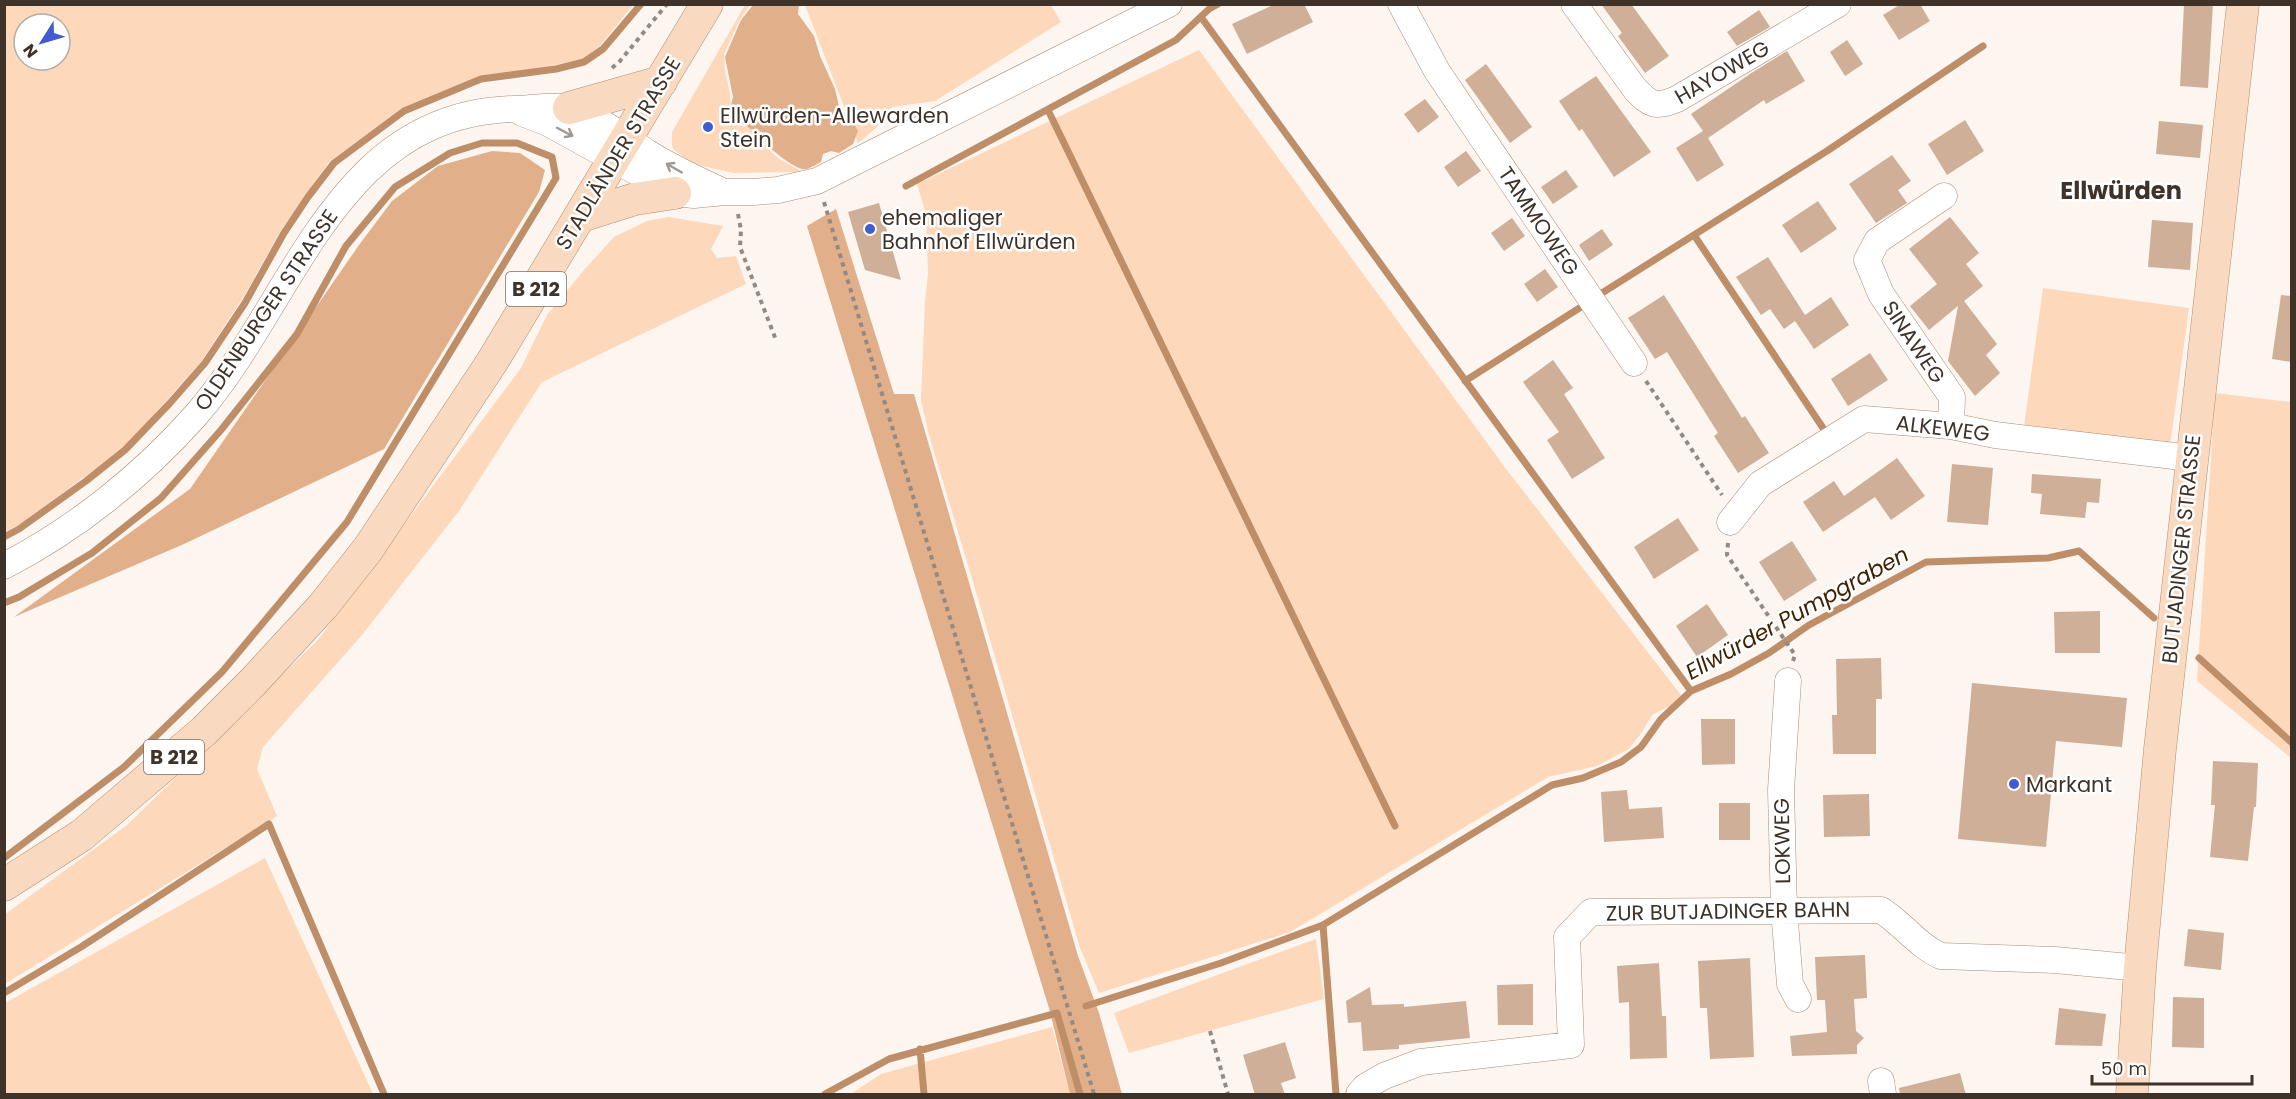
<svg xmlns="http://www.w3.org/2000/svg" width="2296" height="1099" viewBox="0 0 2296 1099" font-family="Poppins,sans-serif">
<rect width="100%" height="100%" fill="#fcf5f0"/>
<path fill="#fed8bb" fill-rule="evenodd" d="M5 4H633V5L599 47 583 59 527 71 480 77 402 108 329 162 283 227 244 296 200 363 124 448 20 524 5 532ZM24 24H60V60H24Z
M745 5H750L740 19 724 54 725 70 730 94 731 113 735 120 740 125 762 134C765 154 786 163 803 172L734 173 693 164 674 150 672 146V132Z
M805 5H1051L1061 22 935 101 892 107 876 128 858 143Z
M1199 50 1507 470 1684 699 1652 715 1640 735 1629 749 1597 766 1548 777 1290 932 1099 993 1080 948 981 609 929 435 921 401 925 301 928 274 926 214 917 184Z
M669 217 723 226 711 249 717 258 736 256 746 284 542 382 459 511 362 635 263 747 257 769 277 816 5 984 4 915 127 825 318 640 521 368 547 315 584 270 614 237 647 221Z
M2043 288 2189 308 2170 446 2024 426Z
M2215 393 2291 402V758L2197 681Z
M265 858 373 1094H5V1003Z
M1316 939 1324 999 1129 1053 1114 1013Z
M1052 1027 1070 1094H851L881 1074Z"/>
<path fill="#e1af89" d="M753 5H799L798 14 814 36 820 56 835 89 839 106 844 113 851 118 858 131 853 144 839 153 831 151 823 154 821 162C815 165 809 170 802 169 795 168 769 149 766 143 765 140 765 136 765 133L750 129 735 118 731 105 733 97 725 57 741 20Z
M492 151 520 153 545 170 539 192 384 449 184 544 14 617 190 489 359 245 392 201 438 166Z
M836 209 894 394H914L1078 956 1099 1013 1122 1094H1070L1049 1008 807 226Z"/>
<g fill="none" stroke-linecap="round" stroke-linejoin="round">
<path stroke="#be8e69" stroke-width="7" d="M1201 17 1691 691
M1048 110 1395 826
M906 186 1176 40 1209 9 1218 4
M1694 235 1825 431
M1602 293 1827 151 1983 46
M1465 381 1581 307
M4 537 19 529 86 481 125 450 170 403 205 363 245 303 284 233 308 197 334 163 404 111 481 79 556 69 584 62 603 49 641 4
M4 603 19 597 92 553 161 498 221 430 297 334 346 246 395 187 450 153 482 143H517L552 157 556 178 347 522 222 672 124 767 4 858
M2199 658 2292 743
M1323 925 1336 1094
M4 993 81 947 269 824 384 1094
M1086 1006 1221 963 1323 925 1552 785 1583 778 1621 762 1641 747 1661 719 1691 691 1731 674 1769 653 1809 625 1926 562 2048 558 2079 551 2154 618
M920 1049 924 1094
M825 1094 889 1059 1057 1013 1080 1094"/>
</g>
<path fill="#cfaf97" d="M1275 4H1304L1313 22 1247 54 1232 24Z
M1601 4H1631L1669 56 1645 73 1618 36 1622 33Z
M1901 4H1920L1930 21 1899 40 1883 15Z
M2184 4H2213L2208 88 2180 86Z
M1759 10 1770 27 1737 46 1727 32Z
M1847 40 1863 64 1845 76 1830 52Z
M1787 51 1805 81 1766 104 1764 100 1708 138 1724 165 1697 182 1676 148 1703 131 1691 114 1753 72Z
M1486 64 1532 127 1510 143 1465 80Z
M1596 76 1651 152 1614 177 1582 129 1579 131 1559 101Z
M1425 99 1439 117 1418 133 1404 114Z
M1965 120 1984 151 1947 175 1928 144Z
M2159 121 2203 125 2200 158 2156 154Z
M1466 151 1481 171 1458 187 1444 167Z
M1892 155 1911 181 1898 190 1907 203 1876 223 1849 184Z
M1566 170 1578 187 1553 204 1541 187Z
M1818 201 1837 229 1801 253 1782 225Z
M879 203 901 280 865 270 848 212Z
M1950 217 1979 253 1966 264 1983 286 1964 301 1997 344 1986 355 2000 373 1975 396 1948 361 1958 306 1929 330 1910 306 1937 284 1909 249Z
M1512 218 1525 236 1504 251 1491 233Z
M2152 220 2193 223 2190 270 2148 267Z
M1602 229 1613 245 1589 261 1579 245Z
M1768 257 1805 315 1831 297 1849 325 1814 349 1795 321 1784 329 1770 309 1761 315 1736 277Z
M1545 269 1558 287 1537 302 1524 284Z
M1664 295 1742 418 1745 416 1769 453 1738 473 1714 436 1718 433 1667 352 1655 359 1628 318Z
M2281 295 2292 296V362L2272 359Z
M1870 353 1888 380 1848 406 1831 379Z
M1553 360 1573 388 1564 394 1605 458 1572 479 1547 440 1559 432 1523 382Z
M1897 458 1925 496 1891 520 1875 497 1823 532 1803 502 1834 481 1844 496Z
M1952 464 1993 468 1988 525 1947 522Z
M2032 474 2101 479 2099 503 2087 502 2085 518 2040 514 2042 494 2031 493Z
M1678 518 1699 550 1654 579 1634 547Z
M1792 541 1817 580 1784 601 1759 562Z
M1707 604 1728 635 1697 657 1676 626Z
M2100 611V653H2055L2054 612Z
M1881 658 1882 699H1876V754H1833L1832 715H1837L1836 659Z
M1972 683 2127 698 2122 747 2056 741 2046 847 1958 839Z
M1701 719H1735V764L1702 765Z
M2213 761 2258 763 2256 807H2254L2248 861 2210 857 2215 805H2211Z
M1627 790 1629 809 1662 807 1664 838 1604 842 1601 792Z
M1869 794 1870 836 1824 837 1823 795Z
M1719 803H1750V840H1719Z
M2188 929 2224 933 2221 970 2184 966Z
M1865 955 1867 998 1854 999 1856 1031 1864 1038 1857 1045V1054L1792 1056 1790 1036 1827 1032 1825 1000H1817L1815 957Z
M1750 958 1754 1057 1710 1059 1707 1008H1700L1698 961Z
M1659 963 1662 1016H1666L1667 1058 1630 1059 1629 1002 1619 1003 1617 966Z
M1533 984V1025H1498L1497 985Z
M1370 987 1372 1005 1404 1004V1007L1466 1001 1470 1038 1399 1045V1049L1363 1051 1361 1022 1348 1023 1346 1001Z
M2173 997 2204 998V1048L2172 1047Z
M2059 1008 2106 1014 2102 1046 2055 1045Z
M1285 1042 1296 1078 1281 1083 1285 1095H1255L1243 1055Z
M1960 1073 1966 1095H1900L1899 1088Z"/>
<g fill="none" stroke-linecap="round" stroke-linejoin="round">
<g stroke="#ab8c75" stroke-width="27">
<path id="minor" d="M1401 4 1437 71 1634 363
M1574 4 1635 89C1650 105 1656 108 1677 99L1838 4
M522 113 548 123 675 193 694 195 724 192H753L778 190 817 181 1169 4
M1944 196 1877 241 1867 260 1881 294 1952 397 1951 426
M1730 522 1760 484 1864 419 1951 426 1995 435 2191 458
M4 566C76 529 143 475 196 415 295 302 335 113 514 109 529 109 557 104 571 109 599 118 624 137 648 153 672 168 698 180 724 192
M1788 681 1781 790 1784 910 1790 984 1798 999
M1881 1081 1883 1094
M1359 1094 1365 1087 1384 1076 1421 1062 1571 1045 1567 937 1591 912 1881 910C1903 924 1918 946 1941 956L2055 960 2140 968"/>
</g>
<g stroke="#b58e6e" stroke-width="33">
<path id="major" d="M569 108 661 82
M581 216 635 199 675 193
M4 885 82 835 204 731 253 682 323 606 368 549 492 362 707 4
M2132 1094 2140 968 2160 749 2243 4"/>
</g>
<path stroke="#958a83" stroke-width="4" stroke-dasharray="4.5 4.5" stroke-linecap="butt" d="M612 68 620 61 667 4
M824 202 1094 1094
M738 214 741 230 740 247 776 340
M1646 381 1722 495
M1728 543 1727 555 1795 655 1793 661
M1210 1031 1228 1094"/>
<use href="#minor" stroke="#fff" stroke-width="26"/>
<use href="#major" stroke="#f9d9bf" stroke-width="32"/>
</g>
<defs><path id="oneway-shaft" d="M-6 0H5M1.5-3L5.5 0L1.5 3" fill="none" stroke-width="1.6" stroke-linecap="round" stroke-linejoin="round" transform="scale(1.5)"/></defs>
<g stroke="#9f9894">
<use href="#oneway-shaft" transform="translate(565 132) rotate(28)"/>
<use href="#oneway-shaft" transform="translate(674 168) rotate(-150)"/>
</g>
<g fill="#405cce" stroke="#fff" stroke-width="2">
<circle cx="708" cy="127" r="6"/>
<circle cx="870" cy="229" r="6"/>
<circle cx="2014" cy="784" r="6"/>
</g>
<g text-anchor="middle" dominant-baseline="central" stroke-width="5" stroke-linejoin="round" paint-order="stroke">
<g fill="#fff" stroke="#797068" stroke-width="1.5">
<rect x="506" y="272" width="60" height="34" rx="4.5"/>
<rect x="144" y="740" width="60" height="34" rx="4.5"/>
</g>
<g font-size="20" font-weight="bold" fill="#3f3228">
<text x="536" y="289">B 212</text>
<text x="174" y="757">B 212</text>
</g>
<g font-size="21" fill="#3f3228" stroke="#fff">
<text transform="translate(1722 72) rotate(-30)">HAYOWEG</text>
<text transform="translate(618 153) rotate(-59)">STADLÄNDER STRASSE</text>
<text transform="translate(1539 221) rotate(56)">TAMMOWEG</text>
<text transform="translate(266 310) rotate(-56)">OLDENBURGER STRASSE</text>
<text transform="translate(1914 342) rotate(56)">SINAWEG</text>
<text transform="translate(1943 428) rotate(7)">ALKEWEG</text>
<text transform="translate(2181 549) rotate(-84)">BUTJADINGER STRASSE</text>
<text transform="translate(1782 841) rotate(-91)">LOKWEG</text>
<text transform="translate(1728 911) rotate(-1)">ZUR BUTJADINGER BAHN</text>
</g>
<g font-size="21" fill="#3f3228" stroke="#fff" text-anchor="start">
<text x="720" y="115">Ellwürden-Allewarden<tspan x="720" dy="24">Stein</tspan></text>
<text x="882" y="217">ehemaliger<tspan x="882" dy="24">Bahnhof Ellwürden</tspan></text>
<text x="2026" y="784">Markant</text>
</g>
<g font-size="22" font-style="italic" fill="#412102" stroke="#fff">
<text transform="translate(1797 613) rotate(-29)">Ellwürder Pumpgraben</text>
</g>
<g font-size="24" font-weight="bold" fill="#3f3228" stroke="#fff">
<text x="2121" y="190">Ellwürden</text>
</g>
</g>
<rect width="2296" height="1099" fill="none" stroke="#3f3228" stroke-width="12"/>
<g transform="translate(42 42) rotate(233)"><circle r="28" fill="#ffffff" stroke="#b2ada9" stroke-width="1.5"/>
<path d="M0-4.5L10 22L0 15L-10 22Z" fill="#405cce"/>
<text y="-9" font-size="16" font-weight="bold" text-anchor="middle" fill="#3f3228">N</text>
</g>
<path d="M2092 1075v9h160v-9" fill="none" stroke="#3f3228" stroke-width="3"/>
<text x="2101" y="1075" font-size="18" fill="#3f3228" stroke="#ffffff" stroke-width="4.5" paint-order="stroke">50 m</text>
</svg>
